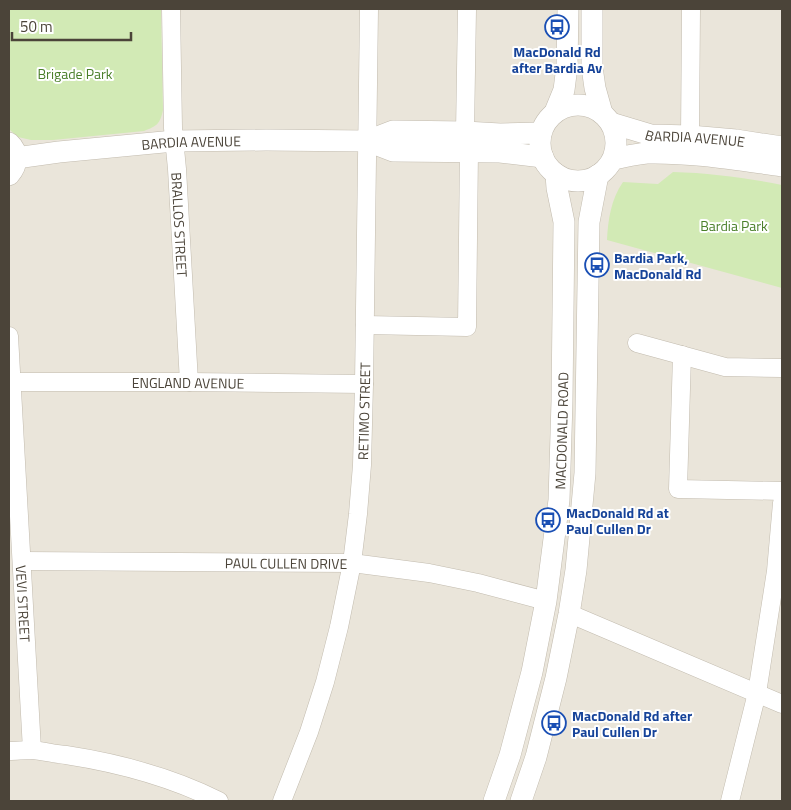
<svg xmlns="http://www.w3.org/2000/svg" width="791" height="810" viewBox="0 0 791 810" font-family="'Titillium Web',sans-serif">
<rect width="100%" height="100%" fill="#f6f3ec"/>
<path fill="#eae5da" d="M9 9H782V801H9Z"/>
<path fill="#d2eab5" d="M9 9H161L163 110C160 124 157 126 144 131L53 140H31L18 137 10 130 9 126Z
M673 172C710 173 747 178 782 185V288L607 240C608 220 611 199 623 182L658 184Z"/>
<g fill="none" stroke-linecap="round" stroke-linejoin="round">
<g stroke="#c2bbae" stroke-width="19">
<g id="minor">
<path id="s1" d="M171 9 173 128 177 169 189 382"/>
<path d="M465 132 467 9"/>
<path d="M690 136 691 9"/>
<path d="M365 325 467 327 469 151"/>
<path id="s2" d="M9 336 32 750"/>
<path d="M637 343 725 367 782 368"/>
<path d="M682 355 678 489 782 491"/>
<path id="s3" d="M12 382H189L364 384"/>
<path id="s4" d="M22 561 352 563 429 573 478 583 546 601"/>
<path d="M569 614 575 616 782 704"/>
<path d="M9 751C16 751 24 750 32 750 43 751 55 754 66 755 118 763 171 777 219 801"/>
<path id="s5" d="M282 801 309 732 325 682 339 627 352 563 358 514 362 465 364 384 369 9"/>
<path d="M730 801 757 693 776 571 782 503"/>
</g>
</g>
<g stroke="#c2bbae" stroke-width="22">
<g id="tertiary">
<path d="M592 9V67L595 88 602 113"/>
<circle cx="578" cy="143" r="38"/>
<path d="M555 112 564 90 567 66 568 9"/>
<path id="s6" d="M611 123 651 135 690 136 736 140 782 147"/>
<path d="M367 141 393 131 465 132 500 134 541 133"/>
<path d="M9 143C19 152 18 165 9 175"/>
<path id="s7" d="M16 158 59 152 174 141 266 140 367 141 393 151 500 152 543 157"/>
<path d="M613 159C624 157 636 154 647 153 692 152 738 160 782 166"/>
<path id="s8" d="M494 801 510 755 532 672 546 601 559 500 562 401 564 222 557 188 556 174"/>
<path d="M521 801 536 757 556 678 569 614 576 570 585 473 589 222 598 175"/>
</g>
</g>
<use href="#minor" stroke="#fff" stroke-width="18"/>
<use href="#tertiary" stroke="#fff" stroke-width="21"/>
</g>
<defs>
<g id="bus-ring" transform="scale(1.25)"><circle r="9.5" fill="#fff" stroke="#1a4fb4" stroke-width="1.5"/><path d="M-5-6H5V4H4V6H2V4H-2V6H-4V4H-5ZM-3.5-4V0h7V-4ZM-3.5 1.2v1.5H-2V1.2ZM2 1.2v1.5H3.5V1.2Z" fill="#1a4fb4"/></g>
</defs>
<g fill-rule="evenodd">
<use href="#bus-ring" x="557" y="27"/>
<use href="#bus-ring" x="597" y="265"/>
<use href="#bus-ring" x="548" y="520"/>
<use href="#bus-ring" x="554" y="723"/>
</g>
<g text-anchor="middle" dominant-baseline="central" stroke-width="4" stroke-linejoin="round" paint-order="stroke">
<g font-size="14" font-weight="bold" fill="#164399" stroke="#fff" text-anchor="start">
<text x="557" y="51" text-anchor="middle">MacDonald Rd<tspan x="557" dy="16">after Bardia Av</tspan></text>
<text x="614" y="257">Bardia Park,<tspan x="614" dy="16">MacDonald Rd</tspan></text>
<text x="566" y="512">MacDonald Rd at<tspan x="566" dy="16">Paul Cullen Dr</tspan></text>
<text x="572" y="715">MacDonald Rd after<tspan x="572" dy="16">Paul Cullen Dr</tspan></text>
</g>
<g font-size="14" fill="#4a7f2a" stroke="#fff">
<text x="75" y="73">Brigade Park</text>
<text x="734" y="225">Bardia Park</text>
</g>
<g font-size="14" fill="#4b4439" stroke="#fff">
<text stroke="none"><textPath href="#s6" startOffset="86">BARDIA AVENUE</textPath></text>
<text stroke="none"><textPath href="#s7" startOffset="176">BARDIA AVENUE</textPath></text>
<text stroke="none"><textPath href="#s1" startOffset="216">BRALLOS STREET</textPath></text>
<text stroke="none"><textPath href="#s3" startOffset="176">ENGLAND AVENUE</textPath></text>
<text stroke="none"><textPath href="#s5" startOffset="401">RETIMO STREET</textPath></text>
<text stroke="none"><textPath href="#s8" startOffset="378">MACDONALD ROAD</textPath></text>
<text stroke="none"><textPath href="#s4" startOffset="264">PAUL CULLEN DRIVE</textPath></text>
<text stroke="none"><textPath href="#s2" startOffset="268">VEVI STREET</textPath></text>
</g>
</g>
<rect width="791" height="810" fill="none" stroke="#4b4439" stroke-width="20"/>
<path d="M12 32v8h119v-8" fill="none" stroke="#4b4439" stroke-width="2.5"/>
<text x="20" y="32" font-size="15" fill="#4b4439" stroke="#ffffff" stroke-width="4" paint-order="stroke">50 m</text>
</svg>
